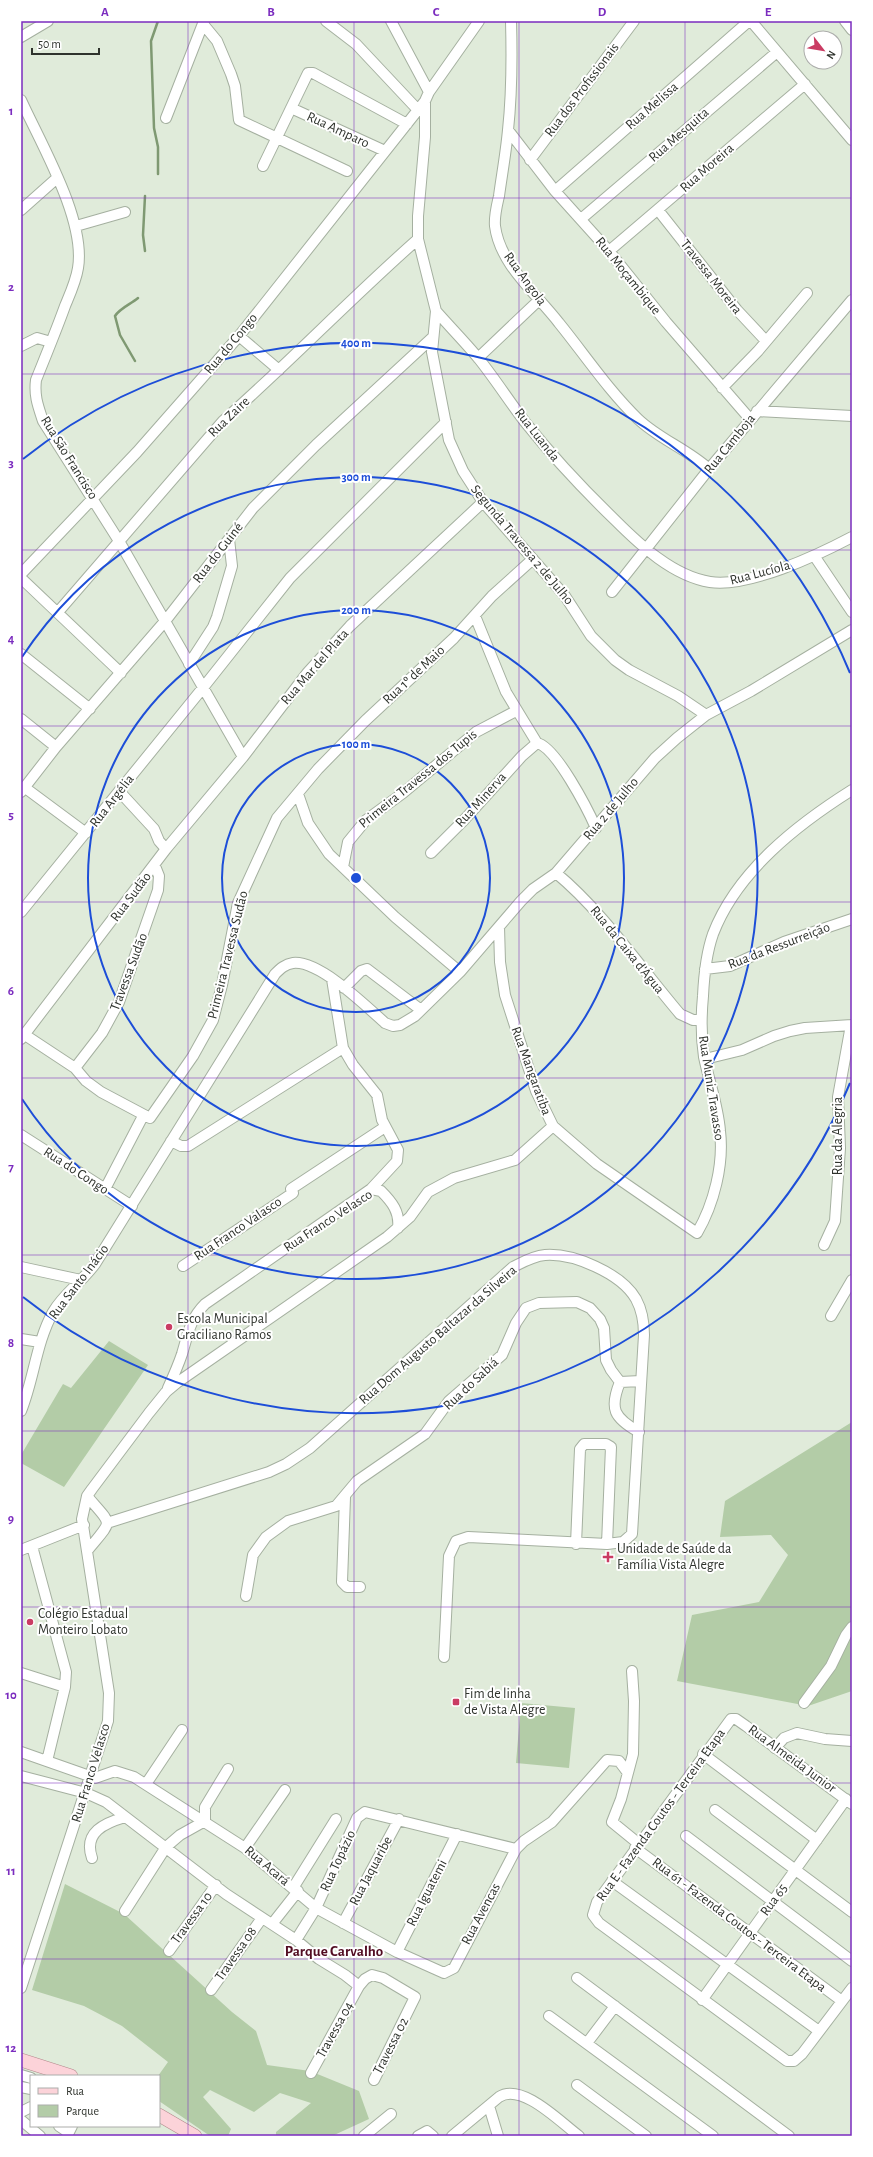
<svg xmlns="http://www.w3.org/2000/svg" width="873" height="2157" viewBox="0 0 873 2157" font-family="'Alegreya Sans',sans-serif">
<rect width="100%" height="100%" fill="#e0ebda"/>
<path fill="#b3cca7" d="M109 1341 148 1365 64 1487 21 1463V1455L63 1384 71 1388Z
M852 1422V1691L808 1706 677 1681 692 1615 759 1602 788 1555 771 1535 720 1537 725 1501Z
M521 1703 575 1708 569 1768 516 1763Z
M65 1884 124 1914 232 2012 256 2031 267 2065 310 2071 359 2091 369 2119 332 2136H276V2132L311 2103 280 2093 254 2112 210 2090 203 2097 231 2129 228 2136H210L159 2101 158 2076 168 2062 122 2026 84 2006 32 1990Z"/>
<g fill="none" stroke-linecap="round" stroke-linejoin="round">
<path stroke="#7f9972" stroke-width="2.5" d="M158 21 151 41 154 128 158 147V174
M145 251 143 235 145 196
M135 361 120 335 115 316C120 308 131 304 138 298"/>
<g stroke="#a5b0a0" stroke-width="12">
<path id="minor" d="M326 21 356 44 418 110
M511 21C512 57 512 93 508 130 506 152 502 174 499 196 497 205 494 216 495 226 500 265 536 293 559 323 585 355 608 390 638 419 659 439 687 449 709 469
M751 21 852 140
M845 21 852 30
M203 24 217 41 231 74 235 86 239 120 347 171
M21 37 48 21
M429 92 479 21
M21 100C41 144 86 220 78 268 76 281 70 294 65 306 56 331 46 355 36 380 34 396 38 406 43 421L119 541 243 757
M425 101V137L418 216V239L436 311 432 352 449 440 463 471 483 502 565 596 591 636 615 660 629 670 678 696 706 715
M291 108 385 151
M166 118 204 21
M508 130 555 191 609 251 666 322 750 419
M530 160 634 21
M263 166 308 73H313L407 124
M555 191 749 21
M21 210 57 178
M658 210 737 310 766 341
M581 219 777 52
M76 226 125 212
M609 251 805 84
M436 311C450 327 465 342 479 359 495 379 509 401 525 422 553 457 583 489 615 520 640 545 673 576 710 582 748 588 818 555 852 537
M239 336 279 370
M21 346 37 338 51 342
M478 358 539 300
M722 388 758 351 807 293
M757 411 852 416
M815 557 852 612
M21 574 137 452 239 336 425 101 429 92 391 21
M21 578 121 673
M612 592 709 469 852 300
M58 612 223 421C290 362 351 298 418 239
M475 616 506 692 537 743
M21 654 90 709
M189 664 213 627 217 617 232 566 229 539
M21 719 56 747
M24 787 86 833
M119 791 154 829 159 841 166 849
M21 792 56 747 166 620 253 508 316 445 432 338
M298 794 308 823 329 854 395 917 460 972
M431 853 464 820 522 756 537 743C556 747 588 810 596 828
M343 867 348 842 366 820 403 793 476 732 516 711
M556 873C602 911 640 967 680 1014L693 1020H701
M21 912 202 689 290 578 446 422
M499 927 500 962 505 995 536 1091 553 1126 597 1164 697 1233C714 1204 724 1164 720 1131 718 1106 709 1081 704 1057 701 1037 701 1017 703 996 704 975 706 954 713 934 737 871 798 824 852 790
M705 969 730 966 784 942 852 919
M344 988 361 971 367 969 421 1010
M25 1035 75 1068 86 1081 101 1092 150 1118 193 1056 213 1020 222 985 238 903 277 818 318 769 365 721 454 638 492 596 533 559
M21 1039 166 849 243 757 308 672 350 626 483 502
M705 1059 742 1050 774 1036 790 1031 805 1028 852 1025
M75 1068 102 1033 119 1002 158 890 159 876 155 866
M21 1135 132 1206
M171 1141 181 1146H188L343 1048
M105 1189 143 1116
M291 1189 385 1127
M371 1189 381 1191C392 1202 400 1212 398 1228
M824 1245 835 1221 840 1148 838 1097 851 1025
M183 1266 293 1193
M21 1267 81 1280
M831 1316 852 1280
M21 1339 40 1342
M620 1382C609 1409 614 1418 639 1432
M168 1388C173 1377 178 1366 182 1354 188 1334 190 1319 205 1304L371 1189 397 1161 398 1150 382 1120 377 1095 353 1065 343 1048 332 979
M21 1411C34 1379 36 1343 53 1312 64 1293 82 1282 95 1264L275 974C280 969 285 964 293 963 319 960 366 1006 385 1023L393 1026 400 1025 415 1016 460 972 521 901 533 889 556 873 655 758 677 738 706 715 751 691 852 630
M87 1496C113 1527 114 1518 87 1551
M345 1497 342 1582 347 1587H360
M107 1523 269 1472 286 1464 310 1448 513 1267C523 1262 533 1256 545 1255 573 1253 621 1273 636 1299 642 1310 644 1322 644 1335L632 1534 623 1542 607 1544 468 1537 456 1541 449 1556 444 1657
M576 1544 580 1449 584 1444H606L611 1447 607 1544
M32 1546 66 1672 65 1687 47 1761
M21 1550 84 1525
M246 1596 253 1555 266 1537 288 1521 336 1506 357 1481 425 1434 449 1401 502 1355 516 1323 526 1308 539 1303 577 1302 590 1308 600 1319 604 1328 606 1360 611 1370 620 1382 641 1381
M632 1671 634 1701 633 1754 621 1799 612 1822 639 1844
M21 1673 65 1687
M804 1703 831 1666 846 1635 852 1627
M775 1748 784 1738 797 1733 825 1739 852 1741
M21 1752 95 1778 115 1771 134 1777 245 1848 316 1908 397 1952 444 1973 454 1968 516 1849 524 1841 552 1822 607 1760 619 1761 628 1773
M703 1754 817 1840
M21 1776 86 1793 106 1802 226 1894 296 1940 319 1959 345 1975 359 1986
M146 1784 182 1730
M852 1804 746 1726 736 1719H731L597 1902 593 1915 599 1923 787 2061H794L802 2054 852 1988
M715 1810 852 1912
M686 1836 852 1961
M245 1848 285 1790
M635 1848 842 2001
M92 1858C83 1832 105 1823 125 1817
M612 1881 819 2031
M293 1888 336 1819
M125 1911 166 1847 180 1835 205 1821V1807L228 1769
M343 1923 399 1819
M272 1924 298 1891
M296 1940 316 1908 357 1818 365 1812 516 1849
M169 1951 216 1885
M397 1952 457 1834
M577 1978 789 2136
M21 1988 108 1721 109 1693 82 1519 87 1496 92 1489 149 1413 166 1392 178 1382 387 1237 410 1217 428 1192 454 1178 515 1160 553 1126
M211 1990 262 1918
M702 2000 846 1799
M549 2016 713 2136
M587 2043 615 2006
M311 2073 359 1986 365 1979 372 1975 383 1978 415 1997 374 2080
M21 2075 31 2078
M577 2085 646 2136
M21 2087 31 2089
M489 2106 498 2136
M21 2112 31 2107
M21 2120 40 2136
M59 2126 68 2132
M67 2136 72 2126
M364 2136 391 2114
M418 2136 427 2131 433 2136
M452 2136 499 2097C522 2082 561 2123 579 2136"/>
</g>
<g stroke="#b3888c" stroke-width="14">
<path id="major" d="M21 2060 71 2076
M159 2115 195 2136"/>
</g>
<use href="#minor" stroke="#fff" stroke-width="10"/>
<use href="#major" stroke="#fcd3d9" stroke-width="13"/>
</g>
<path fill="none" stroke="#7b2cbf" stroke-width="1" stroke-opacity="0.55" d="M188 21V2136M354 21V2136M519 21V2136M685 21V2136M21 198H852M21 374H852M21 550H852M21 726H852M21 902H852M21 1078H852M21 1255H852M21 1431H852M21 1607H852M21 1783H852M21 1959H852"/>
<g fill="none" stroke="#1d4ed8" stroke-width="2">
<circle cx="356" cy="878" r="134"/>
<circle cx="356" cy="878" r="268"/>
<path d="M22 657A401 401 0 1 1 22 1099"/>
<path d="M850 1083A535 535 0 0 1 23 1297M23 459A535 535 0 0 1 850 673"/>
</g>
<g fill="#ca3c63" stroke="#fff" stroke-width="1.5">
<circle cx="169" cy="1327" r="4"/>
<path d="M606 1551h4v4h4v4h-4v4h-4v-4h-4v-4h4z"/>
<circle cx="30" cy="1622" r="4"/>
<rect x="452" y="1698" width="8" height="8" rx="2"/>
</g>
<g text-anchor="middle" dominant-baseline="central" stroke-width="4" stroke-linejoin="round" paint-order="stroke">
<g font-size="14" fill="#2f332d" stroke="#fff">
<text transform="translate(582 90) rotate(-53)">Rua dos Profissionais</text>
<text transform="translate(652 106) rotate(-41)">Rua Melissa</text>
<text transform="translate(338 130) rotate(25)">Rua Amparo</text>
<text transform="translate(679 135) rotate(-41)">Rua Mesquita</text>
<text transform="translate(707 168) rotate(-41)">Rua Moreira</text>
<text transform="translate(628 276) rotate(51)">Rua Moçambique</text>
<text transform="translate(711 277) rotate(52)">Travessa Moreira</text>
<text transform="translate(525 279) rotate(54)">Rua Angola</text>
<text transform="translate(231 344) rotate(-50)">Rua do Congo</text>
<text transform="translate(229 417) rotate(-44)">Rua Zaire</text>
<text transform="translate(537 435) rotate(52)">Rua Luanda</text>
<text transform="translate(730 444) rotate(-51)">Rua Camboja</text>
<text transform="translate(69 458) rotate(58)">Rua São Francisco</text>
<text transform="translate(522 545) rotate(50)">Segunda Travessa 2 de Julho</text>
<text transform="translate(218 553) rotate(-52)">Rua do Guiné</text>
<text transform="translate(760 573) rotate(-15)">Rua Lucíola</text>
<text transform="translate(315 667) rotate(-49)">Rua Mar del Plata</text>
<text transform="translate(414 675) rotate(-43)">Rua 1º de Maio</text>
<text transform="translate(418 779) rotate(-39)">Primeira Travessa dos Tupis</text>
<text transform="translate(481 800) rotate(-48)">Rua Minerva</text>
<text transform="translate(112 801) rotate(-52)">Rua Argélia</text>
<text transform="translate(611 809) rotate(-50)">Rua 2 de Julho</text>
<text transform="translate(131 897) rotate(-53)">Rua Sudão</text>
<text transform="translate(779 946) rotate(-21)">Rua da Ressurreição</text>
<text transform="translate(627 950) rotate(51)">Rua da Caixa d'Água</text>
<text transform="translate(228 955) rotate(-76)">Primeira Travessa Sudão</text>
<text transform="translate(129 972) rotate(-69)">Travessa Sudão</text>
<text transform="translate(531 1071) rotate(70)">Rua Mangaratiba</text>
<text transform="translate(711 1088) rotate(81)">Rua Muniz Travasso</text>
<text transform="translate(838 1136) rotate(-90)">Rua da Alegria</text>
<text transform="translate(76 1171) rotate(33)">Rua do Congo</text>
<text transform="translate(328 1221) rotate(-33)">Rua Franco Velasco</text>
<text transform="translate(238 1229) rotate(-34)">Rua Franco Valasco</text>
<text transform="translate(79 1282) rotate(-53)">Rua Santo Inácio</text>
<text transform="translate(438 1335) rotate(-41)">Rua Dom Augusto Baltazar da Silveira</text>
<text transform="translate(471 1384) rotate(-43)">Rua do Sabiá</text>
<text transform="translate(792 1759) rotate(36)">Rua Almeida Junior</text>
<text transform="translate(91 1773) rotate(-73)">Rua Franco Velasco</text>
<text transform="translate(661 1815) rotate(-54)">Rua E - Fazenda Coutos - Terceira Etapa</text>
<text transform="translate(338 1861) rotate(-65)">Rua Topázio</text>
<text transform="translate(267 1866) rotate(40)">Rua Acará</text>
<text transform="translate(371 1871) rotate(-62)">Rua Jaquaribe</text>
<text transform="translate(427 1893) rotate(-63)">Rua Iguatemi</text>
<text transform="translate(774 1900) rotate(-54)">Rua 65</text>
<text transform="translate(481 1914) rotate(-62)">Rua Avencas</text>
<text transform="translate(192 1918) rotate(-54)">Travessa 10</text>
<text transform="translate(739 1925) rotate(37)">Rua 61 - Fazenda Coutos - Terceira Etapa</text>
<text transform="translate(236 1954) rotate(-55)">Travessa 08</text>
<text transform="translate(335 2030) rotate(-61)">Travessa 04</text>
<text transform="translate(391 2046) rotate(-63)">Travessa 02</text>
</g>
<g font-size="14" fill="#2f332d" stroke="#fff" text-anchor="start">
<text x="177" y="1319">Escola Municipal<tspan x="177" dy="16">Graciliano Ramos</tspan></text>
<text x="617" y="1549">Unidade de Saúde da<tspan x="617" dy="16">Família Vista Alegre</tspan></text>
<text x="38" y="1614">Colégio Estadual<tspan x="38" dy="16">Monteiro Lobato</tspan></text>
<text x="464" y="1694">Fim de linha<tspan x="464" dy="16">de Vista Alegre</tspan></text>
</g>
<g font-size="15" font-weight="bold" fill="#520d22" stroke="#fff">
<text x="334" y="1951">Parque Carvalho</text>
</g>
</g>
<circle cx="356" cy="878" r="6" fill="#1d4ed8" stroke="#fff" stroke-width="2"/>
<g font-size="12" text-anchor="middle" font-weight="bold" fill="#1d4ed8" stroke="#fff" stroke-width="4" stroke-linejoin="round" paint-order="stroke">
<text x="356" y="347">400 m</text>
<text x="356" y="481">300 m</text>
<text x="356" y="614">200 m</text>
<text x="356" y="748">100 m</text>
</g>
<rect width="873" height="2157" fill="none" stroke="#ffffff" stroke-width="44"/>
<rect x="30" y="2075" width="130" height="52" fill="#ffffff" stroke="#acadab"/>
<rect x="38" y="2088" width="20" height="6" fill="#fcd3d9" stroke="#acadab"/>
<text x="66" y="2095" font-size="12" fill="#2f332d">Rua</text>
<rect x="38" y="2105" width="20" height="12" fill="#b3cca7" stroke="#acadab"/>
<text x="66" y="2115" font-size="12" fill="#2f332d">Parque</text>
<g transform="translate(823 50) rotate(121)"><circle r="19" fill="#ffffff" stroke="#acadab"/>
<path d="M0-3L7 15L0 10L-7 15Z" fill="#ca3c63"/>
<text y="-6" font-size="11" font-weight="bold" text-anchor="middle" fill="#2f332d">N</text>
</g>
<path d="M32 48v6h67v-6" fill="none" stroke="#2f332d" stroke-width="2"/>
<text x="38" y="48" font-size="12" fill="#2f332d" stroke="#ffffff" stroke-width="3" paint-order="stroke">50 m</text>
<rect x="22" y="22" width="829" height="2113" fill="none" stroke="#7b2cbf" stroke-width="1.5"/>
<g font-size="13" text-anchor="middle" font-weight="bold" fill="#7b2cbf">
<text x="105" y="16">A</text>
<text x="271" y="16">B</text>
<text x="436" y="16">C</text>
<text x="602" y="16">D</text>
<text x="768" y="16">E</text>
<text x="11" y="115">1</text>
<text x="11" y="291">2</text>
<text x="11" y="467">3</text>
<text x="11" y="643">4</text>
<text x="11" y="819">5</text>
<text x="11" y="995">6</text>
<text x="11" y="1171">7</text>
<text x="11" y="1347">8</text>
<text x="11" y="1523">9</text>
<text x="11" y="1699">10</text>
<text x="11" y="1875">11</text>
<text x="11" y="2052">12</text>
</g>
</svg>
